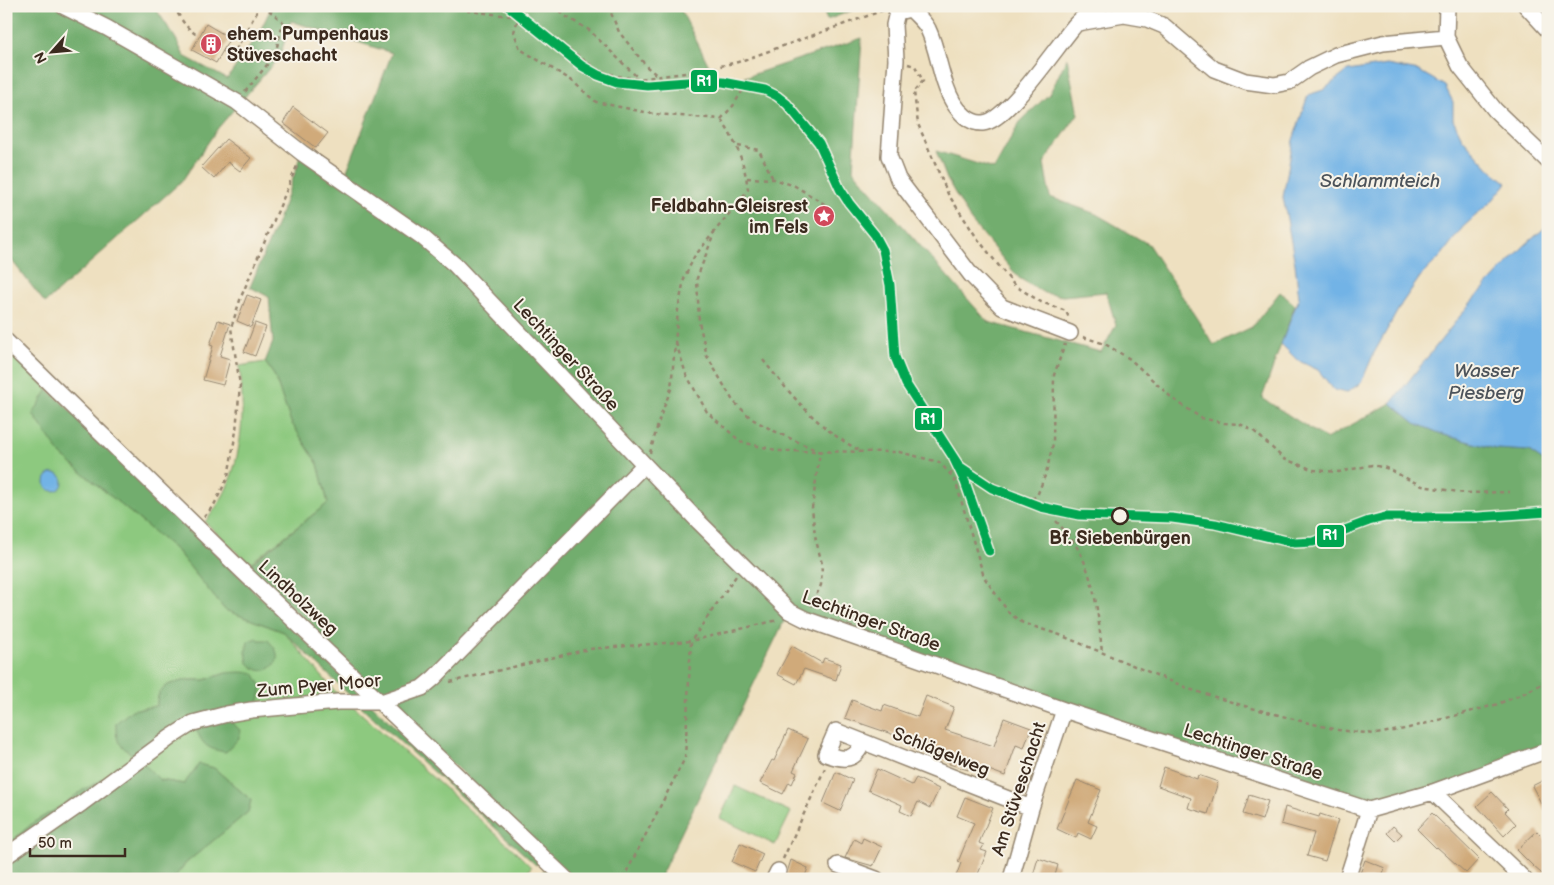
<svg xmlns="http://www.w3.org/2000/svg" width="1554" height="885" viewBox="0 0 1554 885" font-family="'Balsamiq Sans',sans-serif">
<rect width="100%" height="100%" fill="#f7f3e8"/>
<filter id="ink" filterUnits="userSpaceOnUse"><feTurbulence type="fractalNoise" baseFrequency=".02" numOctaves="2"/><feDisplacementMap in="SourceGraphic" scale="10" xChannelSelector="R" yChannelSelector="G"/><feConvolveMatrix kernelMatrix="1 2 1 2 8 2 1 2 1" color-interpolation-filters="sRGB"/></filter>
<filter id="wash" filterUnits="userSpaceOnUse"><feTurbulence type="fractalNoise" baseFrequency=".0096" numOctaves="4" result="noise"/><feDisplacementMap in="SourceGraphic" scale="20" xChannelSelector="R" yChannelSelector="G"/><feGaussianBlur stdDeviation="1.12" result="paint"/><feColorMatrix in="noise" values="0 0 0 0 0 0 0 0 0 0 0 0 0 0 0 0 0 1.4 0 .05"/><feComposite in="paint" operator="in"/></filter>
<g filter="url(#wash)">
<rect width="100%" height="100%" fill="#eee0c0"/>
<path fill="#8dc97f" stroke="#647a4e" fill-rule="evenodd" d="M13 354 48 389 61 455 177 551 225 610 284 632 345 703 355 708 514 850 531 867 523 879H173L186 863 248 812 251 800 214 768 199 764 184 784 160 780 140 760 34 822 6 846V360ZM226 673 227 714 232 723H193L132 710 156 706 159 693 186 680H205Z
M265 362 274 375 291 422 318 464 328 503 249 564 205 522C215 509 224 497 229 482 243 447 245 403 239 366Z
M735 786 791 812 775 845 720 818Z"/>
<path fill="#72ad6e" stroke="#566c46" d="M6 6H154L176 39 184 56 227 79 259 33 272 6H679L714 76 739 79 862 38 853 170 988 322 1101 352 1116 325 1106 292 1063 296 1044 293 1019 278 971 221 947 179 936 151 994 169 1020 122 1050 93 1067 58 1078 114 1044 163 1050 197 1096 214 1148 244 1214 345 1252 327 1280 292 1295 305 1262 398 1326 439 1391 403 1415 423 1444 435 1496 449 1529 451 1548 464V750L1369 810 789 611 659 879H537L552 860 248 566 328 503 318 464 291 422 274 375 265 362 273 342 269 297 250 287 277 223 302 153 343 181 392 53 291 21 280 56 218 128 182 181 45 303 6 253Z
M821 6H861V7L827 20Z
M48 389 331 666 437 767 501 822 540 862 536 865 365 710 284 632 225 610 177 551 61 455 33 414Z
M257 638 259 640H268C271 644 276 648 277 654 279 664 268 673 258 670 255 669 251 666 248 663L246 652 248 641Z
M240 672 254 673 262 687 259 700 251 710 228 714 232 723 240 730 239 738 226 752C204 749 202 743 194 724L140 760 160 780 184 784 199 764 214 768 251 800 248 812 186 863 173 879H6V846L34 822 58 808 83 790 139 760C123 746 115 747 116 723L132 710 156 706 159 693 167 685 186 680H205L226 673Z"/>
<path fill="#72b3e6" stroke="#566e82" d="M1387 65 1419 71 1445 86 1453 102V119L1462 138 1490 169 1507 183 1492 201 1463 227 1441 256 1420 277 1402 303 1374 353 1361 383 1346 393 1334 390 1318 370 1297 360 1281 344 1299 298 1295 264 1283 197 1293 140 1308 95 1323 90 1348 71Z
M1548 225V464L1529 451 1496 449 1444 435 1415 423 1391 403 1472 301 1524 246Z
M45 482a9 9 0 1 1 18 0a9 9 0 1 1-18 0Z"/>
<g id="blocks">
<path fill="#d0aa7a" d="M206 24 230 38 216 63 192 50Z
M293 107 328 133 316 148 283 123Z
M226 139 251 158 240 171 228 162 214 179 201 167Z
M247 295 261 300 251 327 237 321Z
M218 320 230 324 220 356 230 359 223 385 203 380 213 346 210 345Z
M255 323 266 327 255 356 244 352Z
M792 646 822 663 824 658 841 664 836 680 804 669 796 684 777 674Z
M926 696 954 707 945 730 994 746 1004 718 1031 728 1024 748 1016 745 1005 776 970 763 968 770 949 764 950 762 913 749 915 742 845 718 852 700 882 711 884 705 918 717Z
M788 730 808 739 793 771 797 773 792 784 789 782 783 794 760 783 772 760 774 761Z
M1164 767 1197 779 1198 775 1218 782 1208 814 1188 808 1191 798 1158 786Z
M877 769 912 785 916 778 939 789 930 808 918 802 911 816 900 811 902 805 868 790Z
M836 772 853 780 840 811 823 803Z
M1548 778V816L1532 786Z
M1077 780 1101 790 1088 822 1097 826 1091 839 1078 833 1076 838 1057 829Z
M1492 792 1508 809 1505 812 1516 824 1504 836 1477 806Z
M1249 795 1268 801 1262 820 1243 814Z
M965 797 993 808 979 843 984 845 981 850 987 852 976 879H955L961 863 958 862 974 823 957 816Z
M1285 807 1319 817 1320 814 1338 820 1325 861 1307 856 1314 833 1281 824Z
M1432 813 1479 859 1466 873 1437 847 1436 848 1417 829Z
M1393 826 1402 834 1395 841 1387 833Z
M1537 831 1548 842V879L1534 867 1517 850Z
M863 838 882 847 873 866 845 858 854 839 861 843Z
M740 843 763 854 755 872 732 862Z
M1038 858 1058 865 1054 879H1032Z
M791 860 808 868 804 879H785Z
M1365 860 1385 868 1381 879H1358Z"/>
</g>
</g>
<g filter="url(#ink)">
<use href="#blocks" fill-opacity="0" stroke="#94856f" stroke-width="1"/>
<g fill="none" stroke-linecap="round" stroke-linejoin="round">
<g stroke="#94856f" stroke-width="18">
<path id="minor" d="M63 6 107 28 237 102 302 153 421 236 455 265 699 522 789 611 805 619 1064 710 1369 810 1433 792 1548 750
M1447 6 1446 37 1460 66 1495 110 1548 161
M1526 6 1548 30
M1078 23 1124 15 1147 19 1164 26 1214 69 1245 81 1274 85 1289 82 1309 68 1336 55 1383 43 1446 37
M1070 333 1002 307 971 275 898 179 889 156 896 60 894 25 897 12 911 9C916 15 925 22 928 29 939 52 940 80 953 102 959 112 970 124 983 123 1007 122 1058 44 1076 24 1082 18 1090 12 1096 6
M6 341 239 568 566 879
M863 742C855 761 845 761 826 754L836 731 1031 808
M1433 792 1524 879
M6 856 82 803 171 737 193 723 227 714 251 710 338 702H381L422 688 434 678 644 465
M838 865 876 879
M774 879 778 871
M1011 879 1031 808 1064 710
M1347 879 1369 810"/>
</g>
<path stroke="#94856f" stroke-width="2.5" stroke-dasharray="4 4" stroke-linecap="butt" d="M174 6C180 18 187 30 199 36
M452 6 468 11 519 17 544 31 598 70 618 76 638 79 694 72 738 62 884 10
M522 6 514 32 520 49 571 80 596 102 654 114 721 119
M554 6 565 16 589 30 638 78
M608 6 619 32 647 67 658 76
M224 50 233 55 260 6
M908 64 915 66 923 81 914 92 918 124 948 194 977 238 1014 285 1041 302 1066 311 1069 318
M245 92 275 55 283 22 264 6
M721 119 733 106 744 88
M738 146 759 150 773 179
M747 178 774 179 795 186 826 205
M715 231 697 278 699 322 707 356 733 401 752 419 774 431 820 452 812 508 815 536 822 564 821 585 811 606
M1083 337 1105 344 1130 359 1172 398 1201 418 1224 423 1240 424 1255 432 1284 459 1314 470 1339 472 1372 465 1386 468 1422 486 1464 493 1509 492
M676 343 686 374 707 412 741 442 780 451 899 452 939 462 951 475 956 483 984 577 1009 613 1023 623 1060 635 1192 690 1248 707 1305 722 1338 730 1376 734 1405 729 1495 705 1520 695 1548 681
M763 360C791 395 820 431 861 451
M650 453 660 417 671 389 678 310 684 279 694 257 748 190C745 163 736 142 721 119
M951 475 952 465 951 455C975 472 1004 493 1033 498L1037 496 1046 473 1053 444 1054 375 1065 344
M204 517 214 505 228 477 236 431 240 385 231 328 241 297 297 166
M1056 521C1066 532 1077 544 1083 559 1096 588 1099 621 1102 653
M450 682 589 649 691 641 778 620
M783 859 826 766
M623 879 685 758 691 641 736 576"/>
<use href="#minor" stroke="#fff" stroke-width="15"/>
<g stroke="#f7f3e8" stroke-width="12">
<path id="rail-1" d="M508 6 582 66 598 75 617 82 647 85 700 81 723 82 765 90 777 96 787 104 819 143 840 189 849 203 875 235 883 250 890 285 895 357 906 384 959 466 992 488 1041 507 1079 515 1172 518 1215 524 1295 543 1313 542 1369 521 1385 517H1478L1548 512
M954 459 965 482 989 551"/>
</g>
<use href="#rail-1" stroke="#00a651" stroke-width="9"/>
</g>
</g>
<defs>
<g id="building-disc" transform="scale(1.125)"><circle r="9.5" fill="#d1495b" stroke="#f7f3e8"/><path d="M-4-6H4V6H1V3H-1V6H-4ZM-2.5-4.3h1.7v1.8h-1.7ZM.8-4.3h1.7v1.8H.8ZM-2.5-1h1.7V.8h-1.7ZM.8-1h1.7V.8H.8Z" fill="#fff"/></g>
<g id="sight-disc" transform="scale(1.125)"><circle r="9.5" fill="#d1495b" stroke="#f7f3e8"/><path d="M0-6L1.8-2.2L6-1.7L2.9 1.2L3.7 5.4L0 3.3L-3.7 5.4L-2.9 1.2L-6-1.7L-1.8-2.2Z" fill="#fff"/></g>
</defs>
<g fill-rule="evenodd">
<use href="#building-disc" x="211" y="44"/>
<use href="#sight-disc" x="824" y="216"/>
</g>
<circle fill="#f7f3e8" stroke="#3b2a1e" stroke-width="2.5" cx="1120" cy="516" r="8"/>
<g text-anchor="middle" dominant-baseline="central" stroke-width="4" stroke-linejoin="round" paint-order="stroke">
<g font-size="18" font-weight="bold" fill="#3b2a1e" stroke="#f7f3e8" text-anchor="start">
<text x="227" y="34">ehem. Pumpenhaus<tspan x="227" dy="21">Stüveschacht</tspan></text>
<text x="808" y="206" text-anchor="end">Feldbahn-Gleisrest<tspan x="808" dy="21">im Fels</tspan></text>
</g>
<g font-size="18" fill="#3b2a1e" stroke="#f7f3e8">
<text transform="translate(566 355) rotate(47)">Lechtinger Straße</text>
<text transform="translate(298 598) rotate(43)">Lindholzweg</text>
<text transform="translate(871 621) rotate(20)">Lechtinger Straße</text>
<text transform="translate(319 686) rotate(-5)">Zum Pyer Moor</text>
<text transform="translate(941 752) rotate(22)">Schlägelweg</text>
<text transform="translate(1253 752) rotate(18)">Lechtinger Straße</text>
<text transform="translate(1019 789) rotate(-72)">Am Stüveschacht</text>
</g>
<g font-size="18" font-weight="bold" fill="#3b2a1e" stroke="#f7f3e8">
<text x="1120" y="538">Bf. Siebenbürgen</text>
</g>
<g font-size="19" font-style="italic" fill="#4c535a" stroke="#f7f3e8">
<text x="1380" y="181">Schlammteich</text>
<text x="1486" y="371">Wasser<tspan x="1486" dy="22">Piesberg</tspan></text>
</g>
</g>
<g stroke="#f7f3e8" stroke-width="2">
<rect x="690" y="69" width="28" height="24" rx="5" fill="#00a651"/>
<rect x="914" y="407" width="29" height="24" rx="5" fill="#00a651"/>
<rect x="1316" y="524" width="29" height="24" rx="5" fill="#00a651"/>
</g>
<g font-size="14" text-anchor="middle" font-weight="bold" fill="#fff">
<text x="704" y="86">R1</text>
<text x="928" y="424">R1</text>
<text x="1330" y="540">R1</text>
</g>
<rect width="1554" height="885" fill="none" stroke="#f7f3e8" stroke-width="25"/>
<g transform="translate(52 52) rotate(243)" stroke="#f7f3e8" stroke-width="4" paint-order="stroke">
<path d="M0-4L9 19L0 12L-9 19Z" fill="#3b2a1e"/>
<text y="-8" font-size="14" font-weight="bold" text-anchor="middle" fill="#3b2a1e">N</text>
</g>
<path d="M30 848v8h95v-8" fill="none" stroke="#3b2a1e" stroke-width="2.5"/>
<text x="38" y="848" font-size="15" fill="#3b2a1e" stroke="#f7f3e8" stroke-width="4" paint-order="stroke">50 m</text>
</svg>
